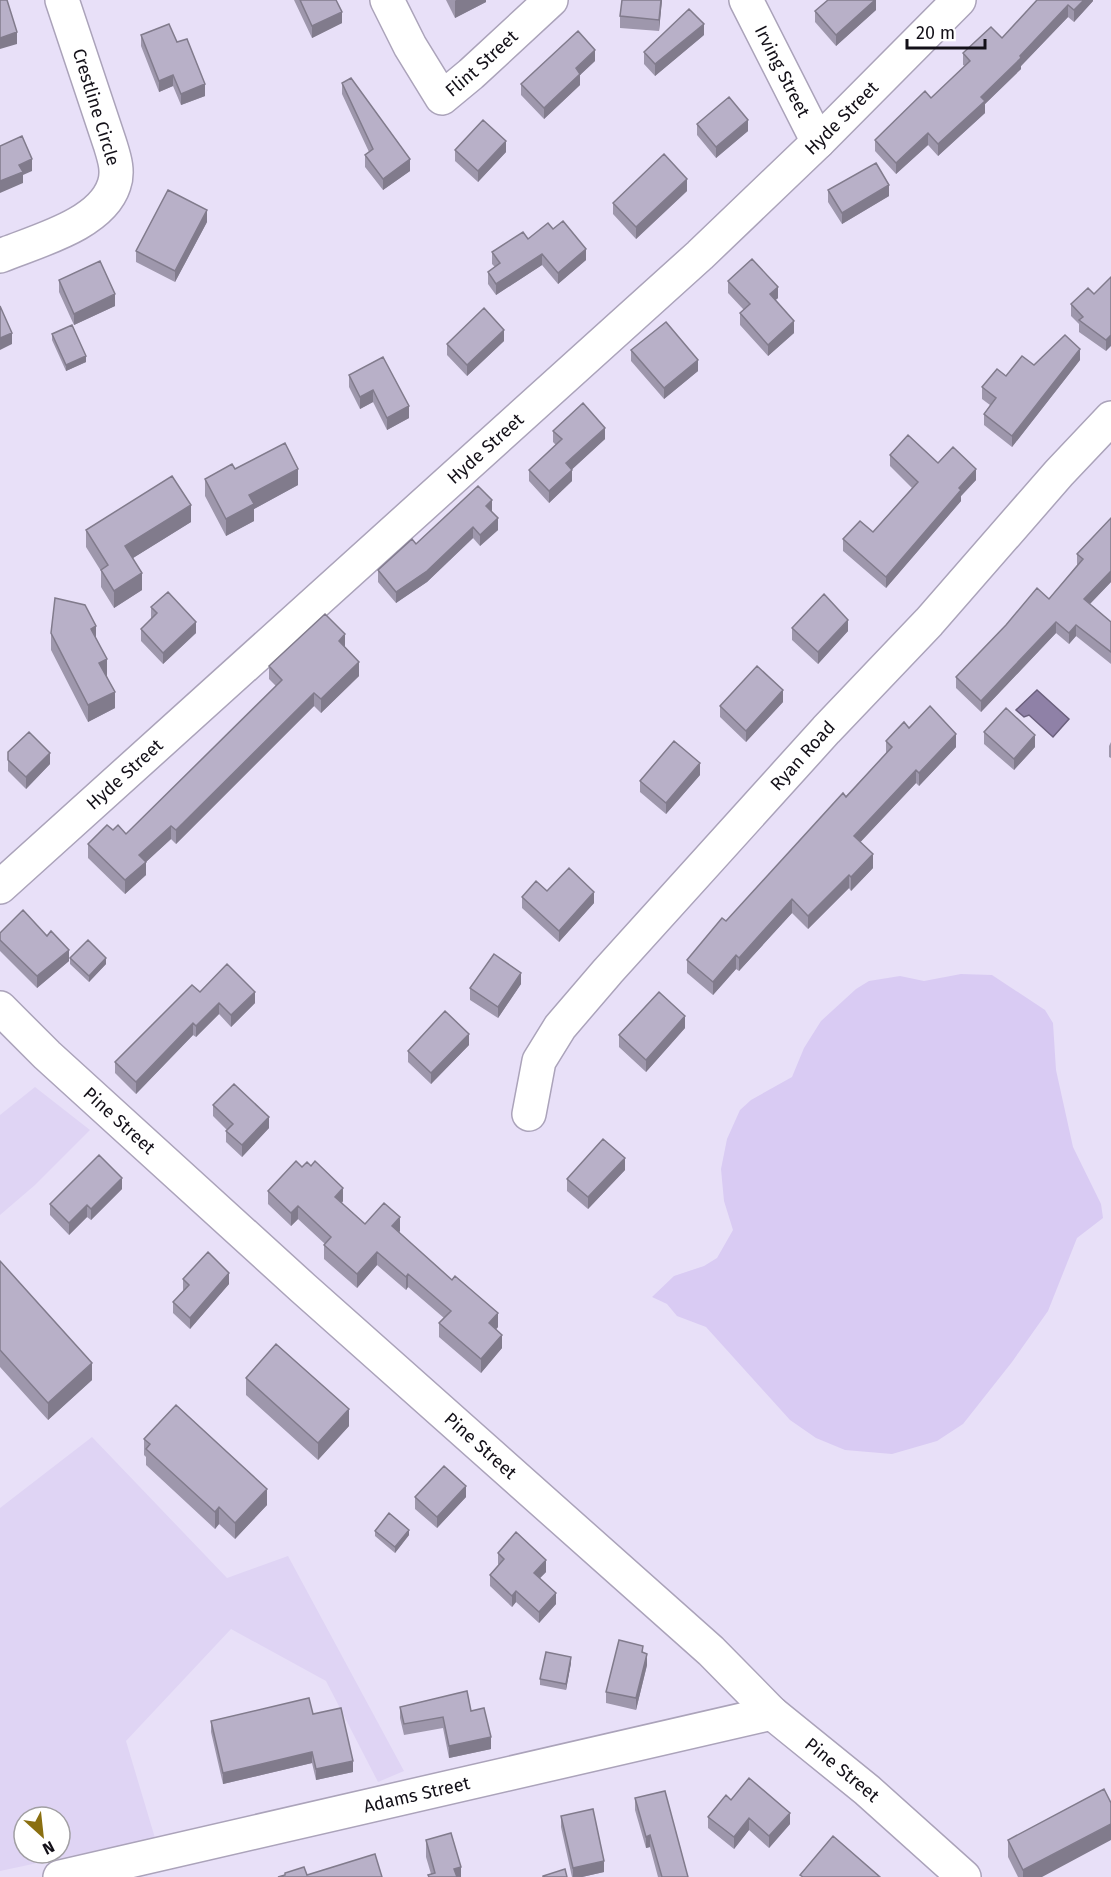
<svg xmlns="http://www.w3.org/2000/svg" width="1111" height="1877" viewBox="0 0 1111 1877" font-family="'Fira Sans',sans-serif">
<rect width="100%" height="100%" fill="#e8e0f8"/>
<path fill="#dfd4f4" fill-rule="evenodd" d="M35 1087 90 1130 35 1185 0 1215V1115Z
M92 1437 227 1578 288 1556 404 1771 378 1782 326 1681 231 1629 126 1741 155 1838 0 1871V1508ZM24 1817H60V1853H24Z"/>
<path fill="#d9cbf3" d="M961 974 992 975 1045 1010 1053 1023 1056 1070 1073 1147 1101 1204 1103 1218 1077 1238 1048 1311 1012 1362 963 1424 937 1441 892 1454 845 1450 816 1438 790 1420 706 1327 677 1316 667 1304 652 1297 674 1276 704 1266 717 1258 733 1230 724 1201 721 1169 727 1139 740 1110 751 1100 792 1077 804 1048 821 1021 856 989 869 981 900 976 924 981Z"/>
<path fill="#8f81a7" stroke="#6a5f7c" stroke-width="1.5" d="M1037 690 1069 719 1053 737 1029 715 1024 717 1016 710Z"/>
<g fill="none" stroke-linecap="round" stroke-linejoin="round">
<g stroke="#aba3ba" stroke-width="36">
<g id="minor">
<path id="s1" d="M387 0 410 46 442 98 471 74 551 0"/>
<path id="s2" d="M746 0 818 142"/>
<path d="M0 256C36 241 101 225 114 185 119 171 114 157 110 144L62 0"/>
<path id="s3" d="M0 887 700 255 818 142 959 0"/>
<path id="s4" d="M0 1008 47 1055 303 1288 711 1651 772 1713 867 1790 964 1877"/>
<path id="s5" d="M529 1114 539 1061 560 1027 608 971 826 730 929 622 1059 473 1111 418"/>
<path id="s6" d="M60 1877 772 1713"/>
</g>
</g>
<use href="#minor" stroke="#fff" stroke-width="33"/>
</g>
<path fill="#9e97ac" d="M294 0H336L342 23 312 38Z
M446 0H486V2L455 18Z
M662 0 659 31 620 28V16Z
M876 0V10L836 46 815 22V11Z
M1037 0H1093V1L1074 22 1068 17 1021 66V69L985 104V113L938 156 928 145 896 174 875 151V140L931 98 965 66 963 65V53L1002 38Z
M141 35 177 42 205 96 181 105 173 86 159 92 141 46Z
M704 35 655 76 644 64V52Z
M595 61 580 75V85L544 119 521 95V84Z
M342 83 410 171 383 190 365 167V155L369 152 342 94Z
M697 124 748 131 716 158 697 135Z
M455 150 506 152 478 182 455 161Z
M828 190 889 196 842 224 828 202Z
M687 191 636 239 613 214V203Z
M207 222 175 282 136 262V251Z
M553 229 586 260 558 284 542 265 496 295 488 284V272L495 267 492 264V252Z
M1111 277 1106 351 1079 332V324L1071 316V304L1094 294Z
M59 280 115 306 74 325 59 292Z
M728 281 778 298 775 300 794 333 768 356 740 325V313L744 310 728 293Z
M52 334 86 362 66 371 52 340Z
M504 341 467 376 447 355V344Z
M631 350 698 371 664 399 631 361Z
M1080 360 1012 447 984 425V414L990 405 982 399V387L1006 376 1034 365Z
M349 375 409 406V418L387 430 373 402 360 409 349 387Z
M553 431 605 439 572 469V481L549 503 529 481V470L556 445 553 442Z
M890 455 938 463 976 480 961 496V501L886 588 843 551V539L873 532 912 488 890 466Z
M235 469 298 485 254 509V521L226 536 205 496V479Z
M492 512 498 530 480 546 473 538 427 582 396 603 378 582V570L416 544Z
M1111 518V582L1090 604 1111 622V664L1076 636 1069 644 1056 633 981 712 956 688V677L1049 599 1077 565V554Z
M191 522 133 558 142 590 114 608 101 587V571L86 547V530Z
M151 607 196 633 163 664 141 641V629L151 619Z
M792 628 848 631 818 664 792 640Z
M51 633 96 638 107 676 115 708 88 722 51 650Z
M345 647 359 676 321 713 314 706 176 844 171 839 146 862V875L125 894 88 858V844L113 830 126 834 276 686 269 679V666Z
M783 702 746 742 720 717V706Z
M909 728 956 747 919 786 916 783 860 842 873 868 851 891 849 888 808 929 792 913 739 971 736 969 713 995 687 973V960L726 921 886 754V741Z
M984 732 1035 747 1014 770 984 744Z
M1111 742V758L1109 757V746Z
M8 752 50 764 26 789 8 771Z
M700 775 666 814 640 792V781Z
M547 891 594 903 559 942 522 908V897Z
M0 933 69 961 37 988 0 951Z
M70 958 106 964 89 982 70 964Z
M521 984 498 1018 470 1000V988Z
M200 992 255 1003 231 1027 219 1014 196 1037 193 1035 136 1094 115 1073V1062Z
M685 1028 646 1072 619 1047V1035Z
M469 1045 431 1084 408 1062V1051Z
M213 1105 269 1128 242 1157 226 1142V1131L227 1130 213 1116Z
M625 1170 588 1209 567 1191V1179Z
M122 1189 91 1220 87 1217 69 1235 50 1215V1204Z
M268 1191 343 1201 342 1203 365 1224 400 1231 399 1232 498 1327 496 1329 502 1348 481 1373 439 1337V1323L444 1318 408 1287 406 1290 377 1265 357 1288 324 1259V1245L325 1244 298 1219 291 1226 268 1204Z
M0 1261 92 1380 48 1420 0 1367Z
M183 1279 229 1284 190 1329 173 1313V1302L184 1291 183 1290Z
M246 1378 349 1426 318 1460 246 1395Z
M144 1439 267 1505 235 1539 219 1524 215 1529 146 1465V1457L144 1455Z
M415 1497H466L437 1528 415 1509Z
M375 1531 409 1535 395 1553 375 1536Z
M498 1553 546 1572 540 1578 556 1604 539 1623 516 1602 512 1607 490 1586V1575L499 1565 498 1564Z
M643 1653 647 1665 636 1710 606 1703V1692Z
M571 1663 566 1690 540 1685V1679Z
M400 1707 471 1711 491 1749 449 1758 443 1728 404 1735 400 1718Z
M313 1714 353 1772 316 1780 312 1763 223 1784 211 1732V1721Z
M635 1798 688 1877H658L650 1847 646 1848 635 1810Z
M731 1800 790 1824 769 1848 749 1830 734 1849 708 1828V1817Z
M561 1816 604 1872 582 1877H572L561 1827Z
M426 1840 461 1877H428V1875L431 1874 426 1857Z
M1008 1840 1042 1877H1018L1008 1857Z"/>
<path fill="#817b8c" d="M456 0H486V2L455 18V1Z
M661 0H662L659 31V20Z
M875 0H876V10L836 46V35Z
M1084 0H1093V1L1074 22V10Z
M1068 5V17L1021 66V69L985 104V113L938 156V144L981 97Z
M342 12V23L312 38V26Z
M704 24V35L655 76V64Z
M17 32V44L0 49V38Z
M595 50V61L580 75V85L544 119V108L576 68Z
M173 75V86L159 92V81Z
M205 84V96L181 105V94Z
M748 120V131L716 158V147Z
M928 133V145L896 174V163Z
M506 141V152L478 182V171Z
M32 159V171L23 175V183L0 193V181L19 165Z
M410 159V171L383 190V179Z
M687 179V191L636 239V227Z
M889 185V196L842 224V213Z
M207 210V222L175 282V271Z
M586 249V260L558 284V273Z
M542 254V265L496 295V284Z
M778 287V298L770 305V294Z
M115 294V306L74 325V314Z
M794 321V333L768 356V345Z
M504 330V341L467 376V365Z
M12 333V344L0 350V338Z
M1111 335V346L1106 351V340Z
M1080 349V360L1012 447V436Z
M86 356V362L66 371V365Z
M698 360V371L664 399V388Z
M373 390V402L360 409V397Z
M409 406V418L387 430V418Z
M605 428V439L566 475V463Z
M298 469V485L254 509V521L226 536V519L249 495Z
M976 469V480L961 496V501L886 588V577L959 488Z
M572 470V481L549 503V491Z
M492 500V512L486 506Z
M191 505V522L125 563V546Z
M498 518V530L480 546V535Z
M473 527V538L427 582 396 603V592Z
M1111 571V582L1084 610V599Z
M142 573V590L114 608V591Z
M848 620V631L818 664V652Z
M196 622V633L163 664V653Z
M1056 622V633L981 712V701Z
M1076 625V636L1069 644V633Z
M96 626V643L91 629Z
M345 634V648L339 641Z
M107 659V676L99 680V663Z
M359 662V676L321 713V699Z
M783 690V702L746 742V731Z
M115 692V708L88 722V705Z
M314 693V706L176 844V830Z
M956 734V747L919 786V773Z
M1035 735V747L1014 770V759Z
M50 753V764L26 789V777Z
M700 763V775L666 814V803Z
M916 770V783L854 849V836Z
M171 826V839L146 862V875L125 894V880L139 855Z
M873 854V868L851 891V877Z
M849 875V888L808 929V916Z
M594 892V903L559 942V931Z
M792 899V913L739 971V958Z
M69 950V961L37 988V976Z
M736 955V969L713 995V982Z
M106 958V964L89 982V976Z
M521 973V984L498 1018V1007Z
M255 992V1003L231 1027V1015Z
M219 1003V1014L196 1037V1026Z
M685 1016V1028L646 1072V1060Z
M193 1023V1035L136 1094V1082Z
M469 1034V1045L431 1084V1073Z
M269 1117V1128L242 1157V1145Z
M625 1158V1170L588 1209V1197Z
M122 1178V1189L91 1220V1209Z
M343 1188V1201L335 1211V1197Z
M87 1205V1217L69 1235V1223Z
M298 1206V1219L291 1226V1213Z
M400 1217V1231L392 1240V1226Z
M377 1252V1265L357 1288V1274Z
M229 1273V1284L190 1329V1318Z
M408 1274V1287L406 1290V1277Z
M498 1313V1327L489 1337V1323Z
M502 1335V1348L481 1373V1359Z
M92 1363V1380L48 1420V1403Z
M349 1409V1426L318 1460V1443Z
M466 1486V1497L437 1528V1517Z
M267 1489V1505L235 1539V1523Z
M219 1507V1524L215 1529V1512Z
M409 1530V1535L395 1553V1547Z
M546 1560V1572L534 1584V1573Z
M516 1591V1602L512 1607V1596Z
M556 1593V1604L539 1623V1612Z
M647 1654V1665L636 1710V1698Z
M571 1657V1663L566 1690V1684Z
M491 1737V1749L449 1758V1746Z
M312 1752V1763L223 1784V1773Z
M353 1761V1772L316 1780V1769Z
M790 1813V1824L769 1848V1836Z
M749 1818V1830L734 1849V1837Z
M1111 1824V1840L1042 1877H1023V1870Z
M650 1835V1847L646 1848V1837Z
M604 1861V1872L582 1877H573V1868Z
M461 1867V1877H454V1869Z"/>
<path fill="#b8b0c8" stroke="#817b8c" stroke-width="1.5" d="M0 0H7L17 32 0 38Z
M300 0H336L342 12 312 26Z
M622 0H661L659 20 620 16Z
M828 0H875L836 35 815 11Z
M1037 0H1084L1074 10 1068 5 1020 56 1021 58 981 97 985 101 938 144 928 133 896 163 875 140 925 91 931 98 970 61 963 53 991 27 1002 38Z
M689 9 704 24 655 64 644 52Z
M169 24 177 42 187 39 205 84 181 94 173 75 159 81 141 35Z
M578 31 595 50 576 68 580 74 544 108 521 84Z
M351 78 410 159 383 179 365 155 373 149 342 83Z
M729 97 748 120 716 147 697 124Z
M483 120 506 141 478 171 455 150Z
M22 136 32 159 19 165 23 172 0 181V146Z
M664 154 687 179 636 227 613 203Z
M876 163 889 185 842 213 828 190Z
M168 190 207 210 175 271 136 251Z
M563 221 586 249 558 273 542 254 496 284 488 272 500 263 492 252 523 232 528 239 548 223 553 229Z
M752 259 778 287 770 294 794 321 768 345 740 313 750 304 728 281Z
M100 261 115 294 74 314 59 280Z
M1111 277V335L1106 340 1079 320 1083 317 1071 304 1088 288 1094 294Z
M0 306 12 333 0 338Z
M484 308 504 330 467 365 447 344Z
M666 322 698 360 664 388 631 350Z
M72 325 86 356 66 365 52 334Z
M1065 335 1080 349 1012 436 984 414 996 398 982 387 997 369 1006 376 1022 356 1034 365Z
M383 357 409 406 387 418 373 390 360 397 349 375Z
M583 403 605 428 566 463 572 470 549 491 529 470 562 439 553 431Z
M908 435 938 463 953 447 976 469 959 488 961 490 886 577 843 539 860 521 873 532 918 482 890 455Z
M285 443 298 469 249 495 254 504 226 519 205 479 232 464 235 469Z
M172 476 191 505 125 546 142 573 114 591 101 570 108 565 86 530Z
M478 486 492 500 486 506 498 518 480 535 473 527 427 571 396 592 378 570 412 539 416 544Z
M1111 518V571L1084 599 1111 622V652L1076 625 1069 633 1056 622 981 701 956 677 1006 625 1037 588 1049 599 1083 559 1077 554Z
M168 592 196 622 163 653 141 629 157 613 151 607Z
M824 594 848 620 818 652 792 628Z
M55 598 85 605 96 626 91 629 107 659 99 663 115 692 88 705 51 633Z
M325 614 345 634 339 641 359 662 321 699 314 693 176 830 171 826 139 855 146 862 125 880 88 844 107 825 113 830 118 825 126 834 282 680 269 666Z
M757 666 783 690 746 731 720 706Z
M930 706 956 734 919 773 916 770 854 836 873 854 851 877 849 875 808 916 792 899 739 958 736 955 713 982 687 960 722 918 726 921 843 793 846 797 892 747 886 741 904 722 909 728Z
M1006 708 1035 735 1014 759 984 732Z
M29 732 50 753 26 777 8 760V752Z
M674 741 700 763 666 803 640 781Z
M569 868 594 892 559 931 522 897 536 881 547 891Z
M23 910 47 936 51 931 69 950 37 976 0 940V933Z
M88 940 106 958 89 976 70 958Z
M494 954 521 973 498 1007 470 988Z
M227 964 255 992 231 1015 219 1003 196 1026 193 1023 136 1082 115 1062 192 985 200 992Z
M659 992 685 1016 646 1060 619 1035Z
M445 1011 469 1034 431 1073 408 1051Z
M234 1084 269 1117 242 1145 226 1131 233 1124 213 1105Z
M603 1139 625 1158 588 1197 567 1179Z
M99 1155 122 1178 91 1209 87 1205 69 1223 50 1204Z
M296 1161 302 1167 307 1162 311 1166 315 1161 343 1188 335 1197 365 1224 384 1203 400 1217 392 1226 452 1280 455 1276 498 1313 489 1323 502 1335 481 1359 439 1323 451 1311 408 1274 406 1277 377 1252 357 1274 324 1245 331 1237 298 1206 291 1213 268 1191Z
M208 1252 229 1273 190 1318 173 1302 189 1285 183 1279Z
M0 1261 92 1363 48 1403 0 1350Z
M276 1344 349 1409 318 1443 246 1378Z
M176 1405 267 1489 235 1523 219 1507 215 1512 146 1449 150 1444 144 1439Z
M444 1466 466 1486 437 1517 415 1497Z
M389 1513 409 1530 395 1547 375 1531Z
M516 1532 546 1560 534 1573 556 1593 539 1612 516 1591 512 1596 490 1575 504 1559 498 1553Z
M619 1640 643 1646 642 1652 647 1654 636 1698 606 1692Z
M546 1652 571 1657 566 1684 540 1679Z
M467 1691 471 1711 484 1708 491 1737 449 1746 443 1717 404 1724 400 1707Z
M309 1698 313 1714 341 1708 353 1761 316 1769 312 1752 223 1773 211 1721Z
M749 1778 790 1813 769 1836 749 1818 734 1837 708 1817 726 1795 731 1800Z
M1104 1789 1111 1803V1824L1023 1870 1008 1840Z
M665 1791 688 1877H662L650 1835 646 1837 635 1798Z
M593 1809 604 1861 573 1868 561 1816Z
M451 1833 461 1867 454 1869 457 1877H429L428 1875 435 1873 426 1840Z
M833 1836 880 1877H803L800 1875Z
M375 1854 382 1877H278L285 1875V1873L304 1867 307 1875Z
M565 1869 567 1877H543V1876Z"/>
<g text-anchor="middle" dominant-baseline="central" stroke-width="6" stroke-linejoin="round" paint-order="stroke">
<g font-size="18" fill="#131018" stroke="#fff">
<text stroke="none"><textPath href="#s1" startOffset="165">Flint Street</textPath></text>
<text stroke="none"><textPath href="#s2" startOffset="80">Irving Street</textPath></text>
<text transform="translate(96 107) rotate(73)">Crestline Circle</text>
<text stroke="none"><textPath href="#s3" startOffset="1140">Hyde Street</textPath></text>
<text stroke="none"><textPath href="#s3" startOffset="654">Hyde Street</textPath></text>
<text stroke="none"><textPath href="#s5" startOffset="458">Ryan Road</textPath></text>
<text stroke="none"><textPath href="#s3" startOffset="168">Hyde Street</textPath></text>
<text stroke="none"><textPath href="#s4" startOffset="164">Pine Street</textPath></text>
<text stroke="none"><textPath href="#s4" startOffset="650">Pine Street</textPath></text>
<text stroke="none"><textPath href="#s4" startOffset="1136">Pine Street</textPath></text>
<text stroke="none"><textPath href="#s6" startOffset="366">Adams Street</textPath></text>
</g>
</g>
<g transform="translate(42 1835) rotate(153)"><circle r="28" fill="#ffffff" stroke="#a19fa3" stroke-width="1.5"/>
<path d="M0-4.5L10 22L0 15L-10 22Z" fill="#8a6f10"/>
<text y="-9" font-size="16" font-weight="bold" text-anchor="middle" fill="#131018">N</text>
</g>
<path d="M907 39v9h78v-9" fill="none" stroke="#131018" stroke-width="3"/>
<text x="916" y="39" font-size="18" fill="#131018" stroke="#ffffff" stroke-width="4.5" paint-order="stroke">20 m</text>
</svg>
